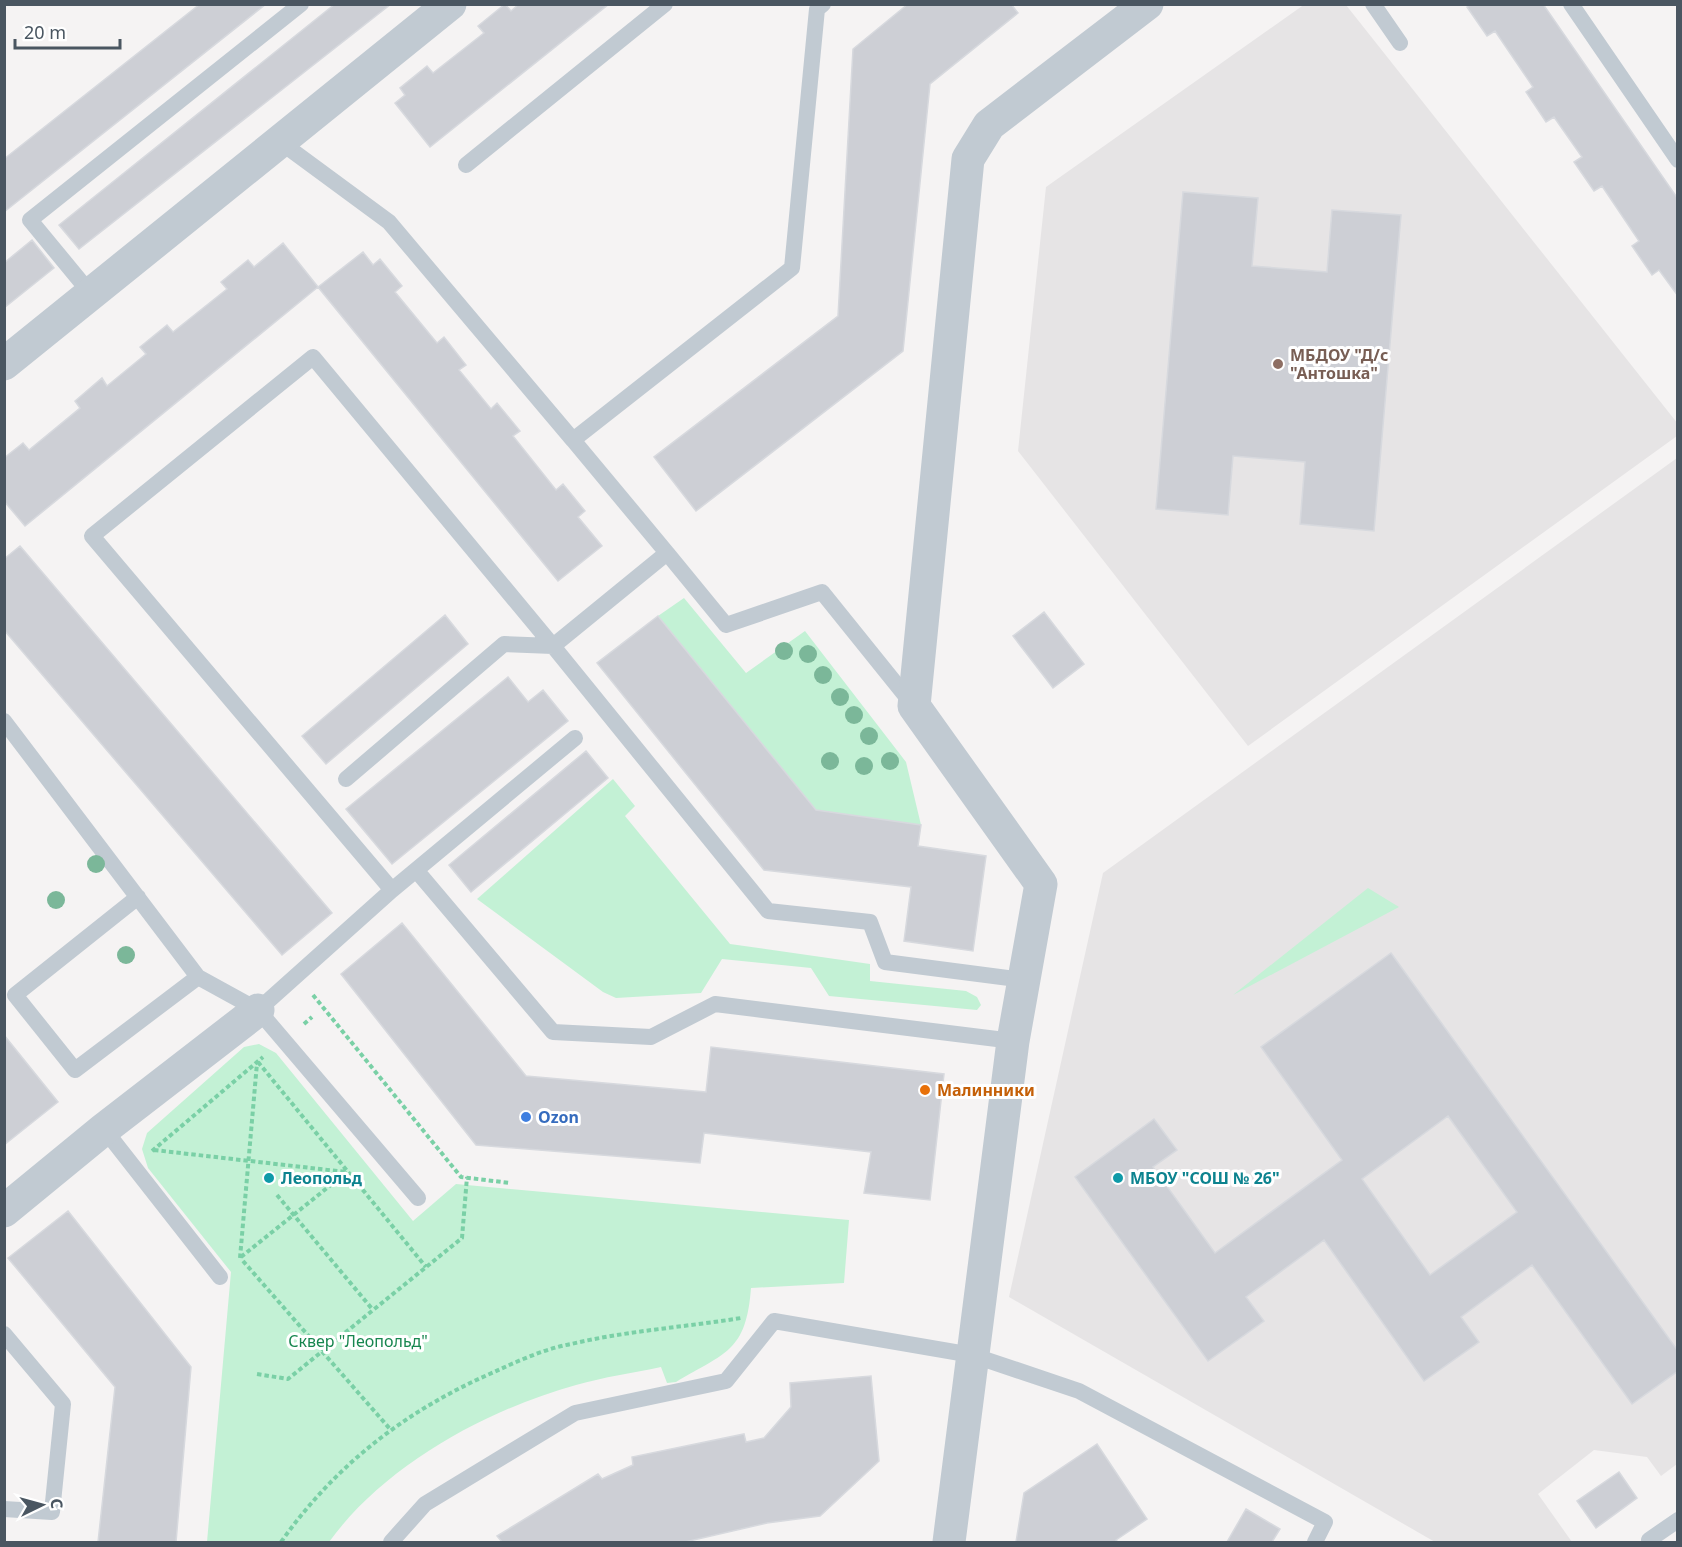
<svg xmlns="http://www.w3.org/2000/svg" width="1682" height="1547" viewBox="0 0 1682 1547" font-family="'Noto Sans',sans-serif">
<rect width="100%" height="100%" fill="#f5f3f3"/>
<path fill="#e6e4e5" d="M1305 4 1346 5 1678 424 1677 436 1248 746 1018 451 1046 187Z
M1677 458V1464L1661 1476 1647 1457 1594 1450 1538 1494 1572 1542H1435L1009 1297 1103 873Z"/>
<path fill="#c3f1d5" d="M684 598 746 673 805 631 906 762 921 825 816 810 658 616Z
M613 779 635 806 625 816 730 944 870 964V981L966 991 977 997 981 1005 977 1010 829 996 811 968 722 959 701 993 616 998 603 992 477 899Z
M1368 888 1399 907 1233 995Z
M259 1044 276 1053 413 1221 456 1184 849 1220 844 1283 751 1288C746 1352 726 1352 676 1382L667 1383 661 1367C633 1373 604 1377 576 1385 486 1410 385 1465 329 1542H207L231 1272 148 1168 142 1149 147 1133 244 1047Z"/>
<path fill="#cdcfd5" stroke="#d7d9de" stroke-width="1.5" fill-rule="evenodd" d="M200 4H266L4 212V159Z
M335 4H391L79 249 59 225Z
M505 4 511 11 519 4H609L430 147 395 103 405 95 400 88 427 66 433 73 484 33 478 26Z
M908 4H1011L1018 13 930 84 903 351 696 511 654 457 838 316 853 49Z
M1470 4H1543L1678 199V296L1659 270 1652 275 1632 246 1639 241 1602 186 1594 191 1574 162 1582 157 1554 117 1546 122 1526 92 1533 87 1495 31 1487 36 1467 7Z
M1183 192 1258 198 1252 266 1327 272 1332 210 1401 215 1374 531 1300 524 1305 462 1233 456 1228 515 1156 509Z
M32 240 54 268 4 308V263Z
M283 243 318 287 25 526 4 501V458L23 443 29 450 80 408 75 401 102 378 107 386 146 354 140 347 167 325 173 332 227 289 221 282 248 260 254 267Z
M363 252 373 265 380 259 402 286 395 292 437 343 444 337 466 365 459 370 491 409 497 403 520 431 513 436 556 490 563 484 585 511 578 517 602 546 558 581 318 287Z
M20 546 332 913 282 955 4 630V559Z
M1044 612 1084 664 1053 688 1013 636Z
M445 615 468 644 326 764 302 736Z
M658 616 816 810 921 825 918 846 986 856 973 951 904 941 911 887 764 870 597 663Z
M508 677 528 702 543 690 568 721 392 864 346 809Z
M586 751 608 778 471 892 449 865Z
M402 923 526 1076 706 1092 711 1047 944 1074 930 1200 864 1193 871 1152 704 1133 700 1163 476 1145 341 974Z
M1391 953 1678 1351V1371L1632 1404 1532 1265 1461 1317 1479 1342 1424 1381 1324 1240 1246 1297 1264 1321 1208 1361 1075 1177 1154 1119 1177 1150 1153 1167 1215 1253 1342 1160 1261 1047ZM1448 1116 1517 1212 1430 1275 1362 1179Z
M4 1035 58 1102 4 1145Z
M68 1211 191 1367 176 1542H98L115 1387 8 1258Z
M871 1376 879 1461 820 1516 767 1523 685 1542H502L497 1536 598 1474 602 1479 633 1465 632 1457 744 1434 746 1442 764 1438 791 1407 790 1383Z
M1097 1444 1147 1519 1116 1540 1118 1542H1016L1024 1493Z
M1619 1472 1637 1498 1596 1528 1577 1501Z
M1246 1509 1280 1529 1272 1542H1227Z"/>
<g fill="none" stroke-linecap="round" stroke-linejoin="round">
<path stroke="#7ad0a6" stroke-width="4" stroke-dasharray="4.5 3" stroke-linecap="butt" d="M313 995 461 1177 510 1183
M304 1024 312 1017
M258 1062 426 1267
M154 1150 346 1172
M152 1151 263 1057
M277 1195 373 1310
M241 1257 347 1172
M240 1258 257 1063
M243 1261 390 1429
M257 1374 288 1379 462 1238 467 1177
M281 1542C336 1464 407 1410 494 1372 518 1361 544 1349 571 1344 626 1331 685 1327 741 1318"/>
<path stroke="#c1cad2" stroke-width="16" d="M1373 4 1400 43
M1571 4 1678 160
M279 141 389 222 573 440 792 268 817 9 823 4
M466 165 665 4
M91 294 30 220 301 4
M573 440 667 553
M4 721 198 977 258 1010 418 1198
M346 779 504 644 553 646 667 553 726 625 822 592 913 705
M416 870 553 1032 651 1037 715 1004 1013 1041
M392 890 92 536 313 357 553 646 768 911 870 922 885 962 1024 980
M138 897 15 995 75 1070 198 977
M258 1010 392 890 575 738
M104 1129 220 1277
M4 1334 63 1404 52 1512 4 1509
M391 1542 425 1504 575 1413 726 1381 774 1321 972 1355 1079 1391 1325 1522 1315 1542
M1650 1542 1649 1540 1678 1520"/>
<path stroke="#c1cad2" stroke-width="33" d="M4 364 450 4
M4 1211 104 1129 258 1010
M949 1542 1013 1041 1041 884 914 706 968 159 989 125 1147 4"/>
</g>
<g fill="#7bb799">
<circle cx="784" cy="651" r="9"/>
<circle cx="808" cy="654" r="9"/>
<circle cx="823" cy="675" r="9"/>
<circle cx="840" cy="697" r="9"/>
<circle cx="854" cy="715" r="9"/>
<circle cx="869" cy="736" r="9"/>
<circle cx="830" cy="761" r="9"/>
<circle cx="890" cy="761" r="9"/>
<circle cx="864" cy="766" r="9"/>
<circle cx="96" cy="864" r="9"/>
<circle cx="56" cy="900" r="9"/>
<circle cx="126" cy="955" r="9"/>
</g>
<circle fill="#8d6e63" stroke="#fff" stroke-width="2" cx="1278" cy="364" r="6"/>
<circle fill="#e8710a" stroke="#fff" stroke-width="2" cx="925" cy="1090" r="6"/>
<circle fill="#3f7fe0" stroke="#fff" stroke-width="2" cx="526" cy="1117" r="6"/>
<g fill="#0f9aa8" stroke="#fff" stroke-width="2">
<circle cx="269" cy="1178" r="6"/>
<circle cx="1118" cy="1178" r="6"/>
</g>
<g text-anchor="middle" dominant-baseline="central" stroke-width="6" stroke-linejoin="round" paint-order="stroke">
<g font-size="16" font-weight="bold" fill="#785e54" stroke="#fff" text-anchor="start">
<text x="1290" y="355">МБДОУ "Д/с<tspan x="1290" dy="18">"Антошка"</tspan></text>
</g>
<g font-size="16" font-weight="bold" fill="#c56008" stroke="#fff" text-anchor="start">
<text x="937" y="1090">Малинники</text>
</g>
<g font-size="16" font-weight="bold" fill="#366cbe" stroke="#fff" text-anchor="start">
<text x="538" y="1117">Ozon</text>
</g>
<g font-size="16" font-weight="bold" fill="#0d838f" stroke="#fff" text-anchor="start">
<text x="281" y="1178">Леопольд</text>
<text x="1130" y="1178">МБОУ "СОШ № 26"</text>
</g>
<g font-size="16" fill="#17864f" stroke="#fff">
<text x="358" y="1341">Сквер "Леопольд"</text>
</g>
</g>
<rect width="1682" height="1547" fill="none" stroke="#4a5661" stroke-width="12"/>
<g transform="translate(42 1505) rotate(85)" stroke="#ffffff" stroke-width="4.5" paint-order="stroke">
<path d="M0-4.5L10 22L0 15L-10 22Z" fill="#4a5661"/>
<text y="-9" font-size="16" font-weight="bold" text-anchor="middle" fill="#4a5661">С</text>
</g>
<path d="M15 39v9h105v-9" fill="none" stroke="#4a5661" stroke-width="3"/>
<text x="24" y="39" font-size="18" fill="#4a5661" stroke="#ffffff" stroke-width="4.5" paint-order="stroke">20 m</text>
</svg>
